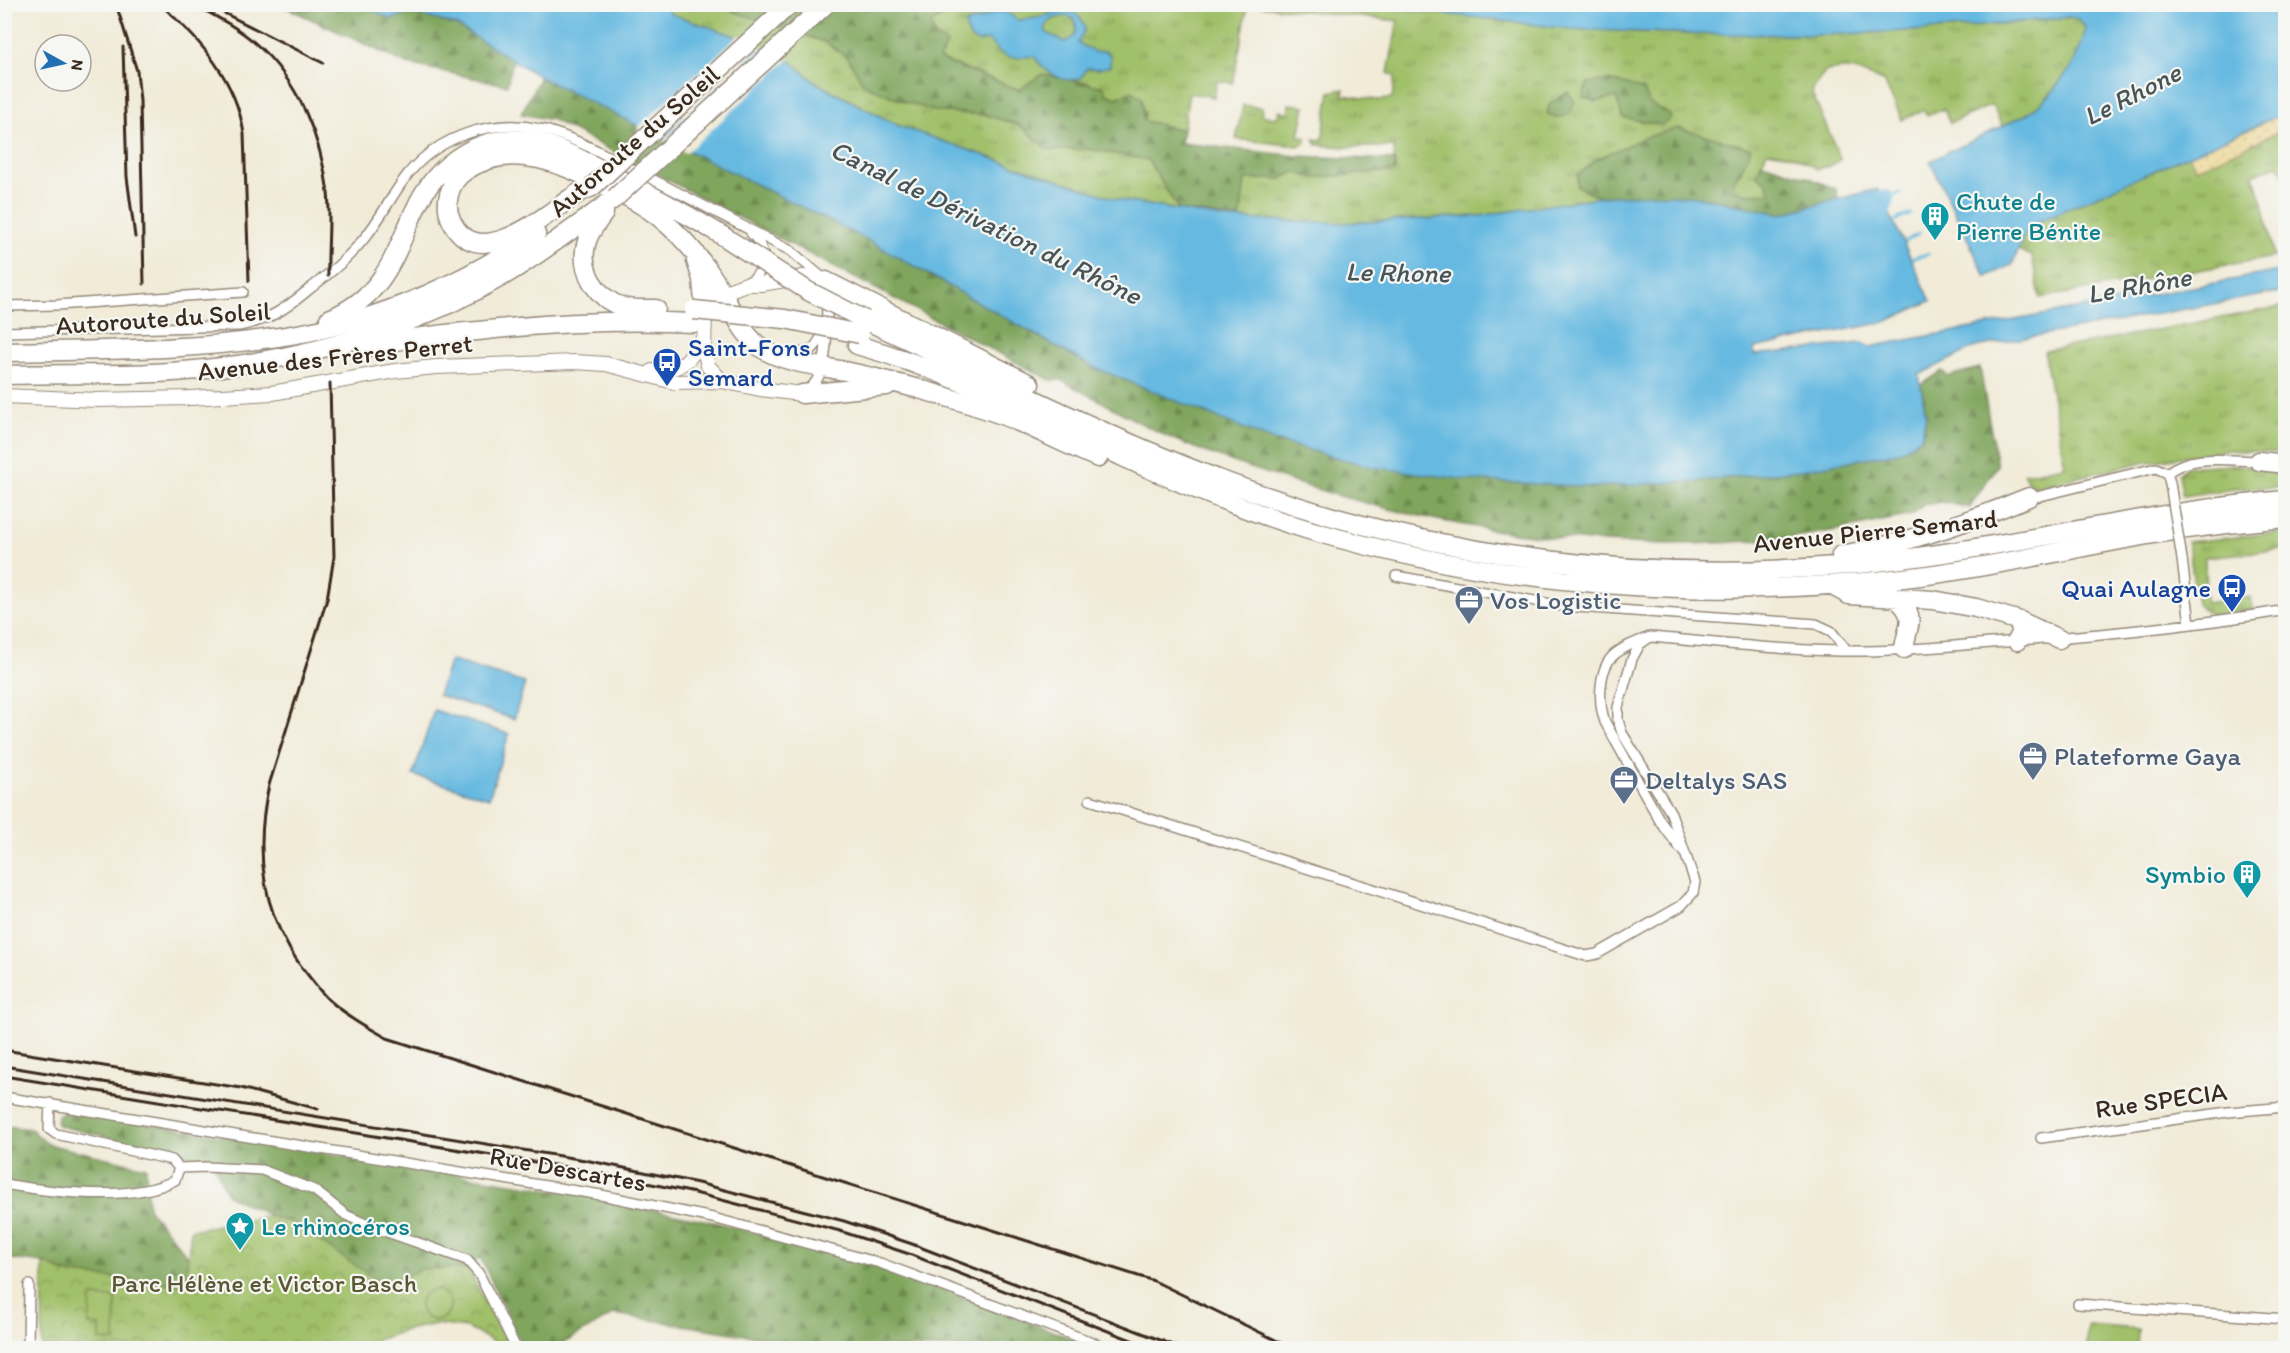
<svg xmlns="http://www.w3.org/2000/svg" width="2290" height="1353" viewBox="0 0 2290 1353" font-family="Itim,sans-serif">
<defs>
<pattern id="grass-tufts" width="24" height="20" patternUnits="userSpaceOnUse" patternTransform="scale(1.5)"><rect width="24" height="20" fill="#a0c069"/><path d="M3 7l-1-3M5 7V3M7 7l1-3M15 17l-1-3M17 17v-4M19 17l1-3" fill="none" stroke="#849c56"/></pattern>
<pattern id="forest-firs" width="22" height="20" patternUnits="userSpaceOnUse" patternTransform="scale(1.5)"><rect width="22" height="20" fill="#80a65d"/><path d="M5 1l3.5 6h-7zM16 11l3.5 6h-7z" fill="#6a874c"/></pattern>
<pattern id="sand-dots" width="8" height="8" patternUnits="userSpaceOnUse" patternTransform="scale(1.5)"><rect width="8" height="8" fill="#eeda9e"/><path d="M2 2h.1M6 6h.1" fill="none" stroke="#cdbb88" stroke-width="1.8" stroke-linecap="round"/></pattern>
<pattern id="park-crowns" width="20" height="18" patternUnits="userSpaceOnUse" patternTransform="scale(1.5)"><rect width="20" height="18" fill="#a0c069"/><path d="M2 6a3 3 0 1 1 6 0M12 15a3 3 0 1 1 6 0" fill="none" stroke="#849c56"/></pattern>
</defs>
<rect width="100%" height="100%" fill="#f6f6f2"/>
<filter id="ink" filterUnits="userSpaceOnUse"><feTurbulence type="fractalNoise" baseFrequency=".0167" numOctaves="2"/><feDisplacementMap in="SourceGraphic" scale="12" xChannelSelector="R" yChannelSelector="G"/><feConvolveMatrix kernelMatrix="1 2 1 2 8 2 1 2 1" color-interpolation-filters="sRGB"/></filter>
<filter id="wash" filterUnits="userSpaceOnUse"><feTurbulence type="fractalNoise" baseFrequency=".008" numOctaves="4" result="noise"/><feDisplacementMap in="SourceGraphic" scale="24" xChannelSelector="R" yChannelSelector="G"/><feGaussianBlur stdDeviation="1.35" result="paint"/><feColorMatrix in="noise" values="0 0 0 0 0 0 0 0 0 0 0 0 0 0 0 0 0 1.4 0 .05"/><feComposite in="paint" operator="in"/></filter>
<g filter="url(#wash)">
<rect width="100%" height="100%" fill="#f1ebd8"/>
<path fill="url(#grass-tufts)" stroke="#6e7544" stroke-width="1.5" fill-rule="evenodd" d="M666 5H720L738 13 825 42 848 58 864 85 934 111 987 115 1021 126 1048 150 1090 149 1148 160 1179 210 1119 200 1015 166 899 126 816 83 789 61 732 35 670 14Z
M961 5H1248L1233 83 1217 81 1214 97 1189 93 1183 130 1144 121 1145 113 1106 94 1088 82 1073 81 1020 90 939 59 947 44 935 36 931 23Z
M1251 5H1380L1570 29 1693 34 1822 35 1950 29 2074 17 2083 23C2095 49 2048 100 2028 114 2020 119 2011 122 2002 126L1992 105 1950 123 1944 109 1927 115 1923 110 1902 120 1884 81C1859 73 1855 65 1826 71L1811 91 1841 160 1830 166 1817 169C1802 158 1786 152 1767 152L1756 175 1768 184 1772 193 1748 194 1728 189 1741 171 1750 148 1678 128 1577 186 1600 197 1480 216 1345 223 1240 219 1245 179H1281L1294 172 1314 178 1395 170 1394 147H1345L1317 145 1314 139 1322 140 1330 92 1344 89 1343 95 1377 100 1392 99 1395 76 1388 73 1398 21ZM1609 80 1644 90 1649 103 1670 115 1660 125 1623 117 1616 97 1588 83Z
M1289 104 1305 106 1299 136 1307 138 1305 143 1298 146 1236 139 1243 105 1262 108 1261 115 1274 118 1278 116 1279 110 1288 113Z
M2285 129V179L2279 164 2253 175 2263 202 2274 257 2040 298 2032 256 2018 250 2028 226 2189 155 2196 169Z
M2285 306V453L2226 450 2135 464 2036 487 2028 482 2023 474 2065 466 2044 351Z
M2217 465 2285 468V487L2234 489 2183 496 2179 474 2186 467Z
M2285 532V549L2205 557 2206 603 2251 597 2253 609C2231 613 2213 623 2197 604L2188 542Z"/>
<path fill="url(#forest-firs)" stroke="#5e683e" stroke-width="1.5" d="M281 5H362L391 19 411 13 456 25 513 60 507 85 407 64Z
M720 5H963L931 23 935 36 947 44 939 59 1019 90 1042 74 1104 87 1106 94 1117 98 1132 91 1142 98 1144 121 1183 130 1181 143 1297 156 1395 160V171L1314 178 1294 172 1281 179H1245L1240 219 1179 210 1148 160 1090 149 1048 150 1021 126 987 115 934 111 905 102 864 85 848 58 825 42 738 13Z
M540 77 866 239 1091 366 1272 440 1372 467 1698 481 1801 470 1899 452 1922 438 1926 415 1921 385 1942 371 1948 376 1980 368 1997 466C1988 481 1978 492 1970 508L1942 502 1923 505 1912 515C1869 523 1826 534 1783 538 1615 556 1447 532 1287 480 1244 466 1201 452 1160 433 1125 416 1094 397 1061 380H1050L553 120 521 114Z
M1609 80 1644 90 1649 103 1671 115 1669 121 1660 125 1622 117 1616 97 1595 102 1583 97 1588 83Z
M1568 92 1575 102 1569 114 1558 119 1547 113 1549 105Z
M1678 128 1751 148 1741 171 1729 189 1748 194 1772 193 1768 184 1756 175 1762 163 1807 177 1836 189 1838 199 1781 214 1699 197H1600L1577 186 1578 175 1597 159 1643 138Z
M69 1111 572 1193 718 1223 850 1258 926 1283 1097 1348H826L614 1314 555 1348H523L480 1257 468 1269H422L384 1285 292 1223 271 1216 227 1195 213 1161 59 1126 56 1122 57 1116Z
M5 1126 31 1129 47 1144 146 1167 148 1208 188 1257 185 1285 69 1274 43 1263 5 1258Z"/>
<path fill="url(#sand-dots)" stroke="#94825e" stroke-width="1.5" d="M2285 113V129L2196 169 2189 155Z"/>
<path fill="url(#park-crowns)" stroke="#6e7544" stroke-width="1.5" d="M271 1216 292 1223 384 1285 422 1269H468L510 1348H496L491 1340 467 1328 436 1324 406 1330 354 1348H42L43 1263 69 1274 185 1285 191 1230Z"/>
<path fill="#a0c069" stroke="#6e7544" stroke-width="1.5" d="M420 1305a15 15 0 1 1 30 0a15 15 0 1 1-30 0Z
M91 1297 116 1298 115 1341 100 1340V1326L89 1325Z
M2088 1325 2138 1329 2137 1348H2086Z"/>
<path fill="#66b9e1" stroke="#507280" stroke-width="1.5" fill-rule="evenodd" d="M362 5H666L671 14 732 35 790 61 816 83 899 126 1015 166 1119 200 1229 219 1345 223 1480 216 1600 197 1654 194 1699 197 1781 214 1878 189 1931 301 1885 322 1754 348V355L1861 343 1869 347 2285 270V291L1975 347 1919 375 1926 415 1921 438 1899 452 1801 470 1698 481 1592 487 1468 480 1372 467 1272 440 1091 366 866 239 540 77 456 25 411 13 391 19Z
M1370 5H2285V113L2028 226 2012 265 1986 277 1930 161 2027 114 2048 97 2072 66 2079 51 2086 29 2079 19 2069 17 1950 29 1822 35 1693 34 1570 29Z
M1065 9C1077 13 1082 17 1085 29L1078 43 1094 52 1105 51 1110 55V66L1099 69 1087 68 1081 78C1062 85 1045 72 1034 56 1008 60 1005 59 988 40L978 42 971 39 965 25C971 20 976 21 983 18 997 11 1004 7 1017 20L1037 18ZM1068 16 1075 20C1078 31 1075 39 1064 42L1047 33 1045 28C1050 18 1057 17 1068 16Z
M450 660 525 683 514 719 438 695Z
M434 710 509 734 489 798 413 775Z"/>
<path fill="#f1ebd8" d="M739 35 763 46 660 140 637 128Z
M766 47 790 58 686 153 663 141Z"/>
<g fill="none" stroke-linecap="round" stroke-linejoin="round">
<path stroke="#66b9e1" stroke-width="3" d="M1886 199 1901 193
M1896 220 1911 214
M1905 241 1919 234
M1913 258 1928 254"/>
<path stroke="#66b9e1" stroke-width="18" d="M1876 226 1886 199"/>
</g>
</g>
<g filter="url(#ink)">
<g fill="none" stroke-linecap="round" stroke-linejoin="round">
<g stroke="#968a7b" stroke-width="12">
<path id="street" d="M747 283C768 271 768 250 751 233
M4 306 57 305 243 292
M4 332 239 326C269 320 284 310 307 291 329 274 350 257 367 235 382 216 393 193 408 174 439 136 493 118 540 129 560 133 578 142 596 150L791 251 825 280
M787 354C809 353 815 352 824 331
M807 391C831 374 826 326 827 299
M2167 473C2191 453 2230 461 2259 461
M2029 497H2036L2156 468 2167 473 2170 483
M2182 559 2190 624
M1396 576 1563 606 1816 624 1831 631 1846 650
M1090 800 1586 956 1597 954 1681 906 1693 893 1695 882 1671 813 1622 733 1618 720V707L1632 659 1640 644 1650 637
M1680 848 1660 821 1605 722C1598 703 1598 668 1615 654 1625 646 1638 641 1650 637 1722 643 1795 652 1868 651 1909 650 1950 646 1991 643 2090 636 2188 627 2286 610
M4 1097 601 1195 713 1218 880 1263 1108 1348
M50 1103 49 1129 56 1134 172 1160 179 1168
M2041 1138 2228 1112 2286 1107
M179 1168 206 1167 262 1170 314 1190 346 1215 370 1226 467 1260 479 1274 516 1348
M4 1184C51 1192 132 1203 175 1180L179 1168
M2078 1304 2286 1319
M28 1348 29 1285"/>
</g>
<g stroke="#968a7b" stroke-width="16">
<path id="secondary" d="M652 371C682 371 689 361 704 337
M722 381 708 366 704 349 705 314 722 293 746 284H761L803 277 826 281
M4 396 97 400 190 398 272 393 395 371 436 367 575 362 606 364 674 382 722 381 760 389 802 394"/>
</g>
<g stroke="#968a7b" stroke-width="21">
<path id="highway" d="M592 187C585 190 577 193 571 198 543 217 478 273 452 222 443 204 449 182 465 171 512 139 566 165 610 188 627 196 644 205 659 217 676 231 692 248 705 266 726 292 739 339 770 353 793 364 820 366 845 371 870 376 895 383 919 389 947 397 975 405 1002 415 1035 428 1066 445 1098 458
M604 213C598 222 590 230 587 241 578 268 596 299 623 307 634 310 645 309 656 309
M696 261 702 279 705 314
M826 281 1030 384
M329 319C382 297 393 260 414 212 436 162 485 128 542 143 568 151 592 165 616 177 652 195 686 214 720 234
M865 320C986 375 1104 437 1229 483 1426 556 1638 584 1847 565 1995 552 2138 512 2286 500
M857 345C951 371 1035 416 1123 457 1184 485 1245 511 1309 530 1504 587 1710 602 1912 577 1995 567 2077 547 2160 533 2202 526 2244 522 2286 518
M364 348C401 338 440 334 478 331 549 323 621 319 694 323
M4 352C106 350 208 351 308 332 388 317 469 280 536 234
M4 375C74 373 145 377 214 368 314 356 415 327 503 276 542 253 578 225 615 198
M802 394 887 386
M2259 461 2286 464
M1841 555C1909 543 1965 523 2029 497
M1836 588 1849 595 1933 600 1976 608 2020 621 2059 639
M1895 597C1919 618 1907 624 1904 649
M2017 641 2021 634 2020 621"/>
</g>
<use href="#street" stroke="#fff" stroke-width="9"/>
<use href="#secondary" stroke="#fff" stroke-width="14"/>
<use href="#highway" stroke="#fff" stroke-width="18"/>
<path stroke="#3b2a1e" stroke-width="3" d="M116 4 137 71 140 101 144 284
M160 4C201 41 236 79 244 134L249 281
M193 4C215 16 237 27 255 43 299 81 321 138 328 193 331 220 327 248 328 276
M224 13 323 63
M123 47 127 177 135 237
M330 383 334 557 327 599 269 785C253 856 263 922 311 979 317 986 322 994 329 1000 346 1015 367 1027 387 1038L1154 1281 1292 1348
M4 1050 241 1088 318 1109
M4 1066 585 1160 698 1183 844 1221 912 1244 1181 1348
M4 1076 584 1170 695 1193 840 1231 909 1254 1152 1348"/>
<g stroke="#968a7b" stroke-width="12" stroke-linecap="butt">
<path id="street-bridge" d="M2170 483 2182 559"/>
</g>
<g stroke="#968a7b" stroke-width="21" stroke-linecap="butt">
<path id="highway-bridge" d="M592 187 790 4
M615 198 826 4
M720 234 808 291 865 320
M694 310 785 319 860 334"/>
</g>
<use href="#street-bridge" stroke="#fff" stroke-width="9"/>
<use href="#highway-bridge" stroke="#fff" stroke-width="18"/>
</g>
</g>
<defs>
<g id="building-pin" transform="scale(1.5)"><path d="M0 17L-7.5 6A9.5 9.5 0 1 1 7.5 6Z" fill="#0f9aa8" stroke="#f6f6f2"/><path d="M-4-6H4V6H1V3H-1V6H-4ZM-2.5-4.3h1.7v1.8h-1.7ZM.8-4.3h1.7v1.8H.8ZM-2.5-1h1.7V.8h-1.7ZM.8-1h1.7V.8H.8Z" fill="#fff"/></g>
<g id="bus-pin" transform="scale(1.5)"><path d="M0 17L-7.5 6A9.5 9.5 0 1 1 7.5 6Z" fill="#1a4fb4" stroke="#f6f6f2"/><path d="M-5-6H5V4H4V6H2V4H-2V6H-4V4H-5ZM-3.5-4V0h7V-4ZM-3.5 1.2v1.5H-2V1.2ZM2 1.2v1.5H3.5V1.2Z" fill="#fff"/></g>
<g id="office-pin" transform="scale(1.5)"><path d="M0 17L-7.5 6A9.5 9.5 0 1 1 7.5 6Z" fill="#5c6f8a" stroke="#f6f6f2"/><path d="M-6-3h4V-5.5h4V-3h4V5H-6ZM-1-4.5V-3h2v-1.5ZM-6 0V1H6V0Z" fill="#fff"/></g>
<g id="sight-pin" transform="scale(1.5)"><path d="M0 17L-7.5 6A9.5 9.5 0 1 1 7.5 6Z" fill="#0f9aa8" stroke="#f6f6f2"/><path d="M0-6L1.8-2.2L6-1.7L2.9 1.2L3.7 5.4L0 3.3L-3.7 5.4L-2.9 1.2L-6-1.7L-1.8-2.2Z" fill="#fff"/></g>
</defs>
<g fill-rule="evenodd">
<use href="#building-pin" x="1935" y="216"/>
<use href="#bus-pin" x="667" y="362"/>
<use href="#bus-pin" x="2232" y="588"/>
<use href="#office-pin" x="1469" y="600"/>
<use href="#office-pin" x="2033" y="756"/>
<use href="#office-pin" x="1624" y="780"/>
<use href="#building-pin" x="2247" y="874"/>
<use href="#sight-pin" x="240" y="1226"/>
</g>
<g text-anchor="middle" dominant-baseline="central" stroke-width="4.5" stroke-linejoin="round" paint-order="stroke">
<g font-size="26" fill="#3b2a1e" stroke="#f6f6f2">
<text transform="translate(634 141) rotate(-41)">Autoroute du Soleil</text>
<text transform="translate(163 318) rotate(-4)">Autoroute du Soleil</text>
<text transform="translate(335 357) rotate(-6)">Avenue des Frères Perret</text>
<text transform="translate(1875 531) rotate(-6)">Avenue Pierre Semard</text>
<text transform="translate(2161 1100) rotate(-8)">Rue SPECIA</text>
<text transform="translate(568 1169) rotate(10)">Rue Descartes</text>
</g>
<g font-size="26" fill="#0d838f" stroke="#f6f6f2" text-anchor="start">
<text x="1956" y="201">Chute de<tspan x="1956" dy="30">Pierre Bénite</tspan></text>
<text x="2226" y="874" text-anchor="end">Symbio</text>
<text x="261" y="1226">Le rhinocéros</text>
</g>
<g font-size="26" fill="#164399" stroke="#f6f6f2" text-anchor="start">
<text x="688" y="347">Saint-Fons<tspan x="688" dy="30">Semard</tspan></text>
<text x="2211" y="588" text-anchor="end">Quai Aulagne</text>
</g>
<g font-size="26" fill="#4e5e75" stroke="#f6f6f2" text-anchor="start">
<text x="1490" y="600">Vos Logistic</text>
<text x="2054" y="756">Plateforme Gaya</text>
<text x="1645" y="780">Deltalys SAS</text>
</g>
<g font-size="26" fill="#595734" stroke="#f6f6f2">
<text x="264" y="1283">Parc Hélène et Victor Basch</text>
</g>
<g font-size="27" font-style="italic" fill="#485558" stroke="#f6f6f2">
<text transform="translate(2132 94) rotate(-27)">Le Rhone</text>
<text transform="translate(986 222) rotate(26)">Canal de Dérivation du Rhône</text>
<text transform="translate(1398 272) rotate(1)">Le Rhone</text>
<text transform="translate(2139 285) rotate(-10)">Le Rhône</text>
</g>
</g>
<rect width="2290" height="1353" fill="none" stroke="#f6f6f2" stroke-width="24"/>
<g transform="translate(63 63) rotate(98)"><circle r="28" fill="#f6f6f2" stroke="#aba49d" stroke-width="1.5"/>
<path d="M0-4.5L10 22L0 15L-10 22Z" fill="#1f6fb2"/>
<text y="-9" font-size="16" font-weight="bold" text-anchor="middle" fill="#3b2a1e">N</text>
</g>
</svg>
